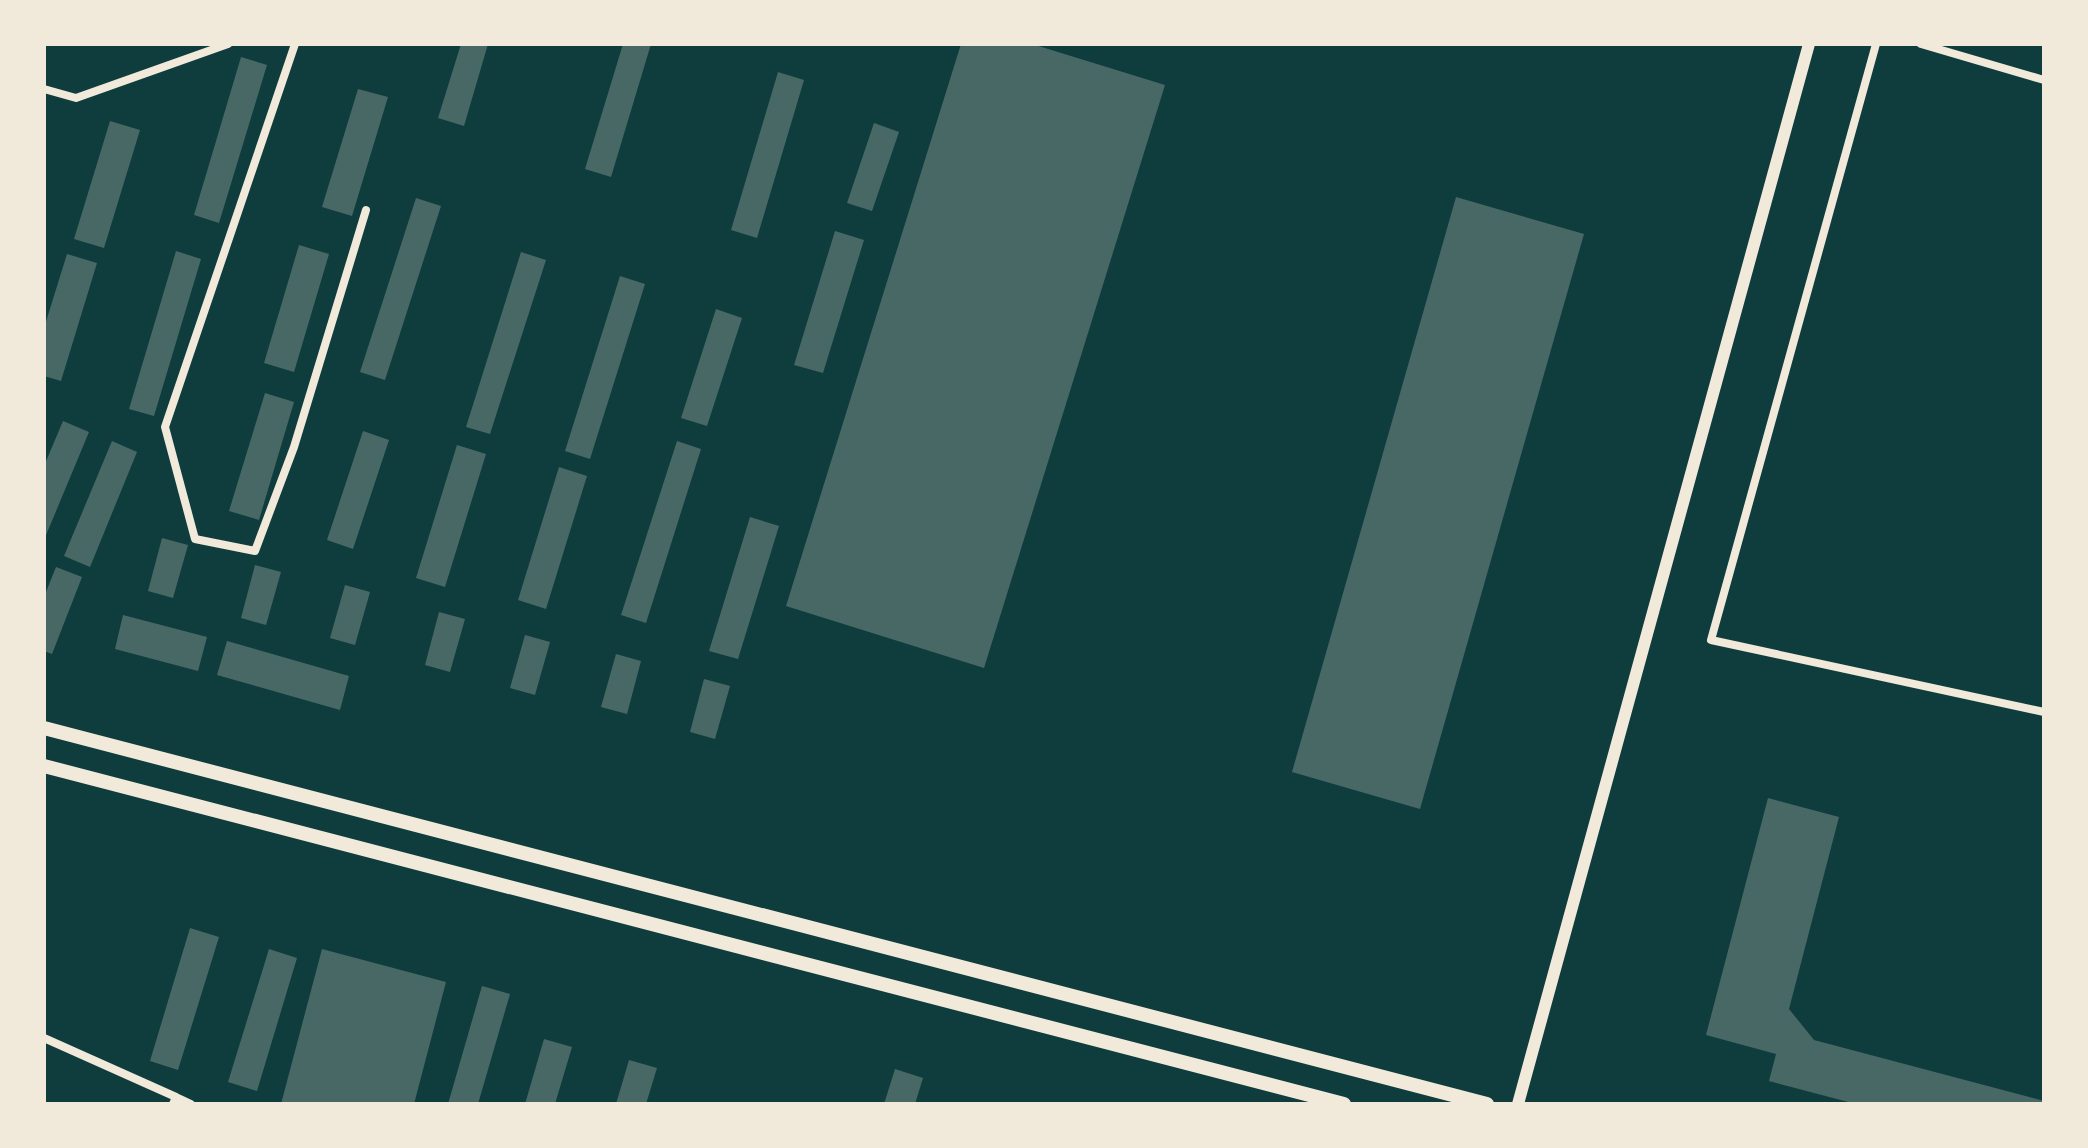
<svg xmlns="http://www.w3.org/2000/svg" width="2088" height="1148" viewBox="0 0 2088 1148" font-family="Roboto,sans-serif">
<rect width="100%" height="100%" fill="#0f3d3e"/>
<path fill="#486865" d="M461 44H488L464 126 438 118Z
M623 44H651L611 177 585 169Z
M961 44H1032L1165 85 984 668 786 606Z
M241 57 267 65 219 223 194 215Z
M778 72 804 80 757 238 731 230Z
M358 89 388 97 352 216 322 207Z
M110 121 140 130 104 248 74 239Z
M874 123 899 132 872 211 847 203Z
M1456 197 1584 234 1420 809 1292 772Z
M416 198 441 206 385 380 360 372Z
M835 231 864 240 823 373 794 365Z
M299 245 329 254 294 372 264 363Z
M176 251 201 259 154 416 129 409Z
M521 252 546 260 490 434 466 427Z
M67 254 97 263 61 381 44 376V328Z
M620 276 645 284 590 459 565 451Z
M716 309 742 318 707 426 681 418Z
M265 393 294 402 259 520 229 511Z
M63 421 89 432 44 540V466Z
M363 431 389 440 353 549 327 540Z
M112 441 137 452 90 567 64 556Z
M677 441 701 449 646 623 621 615Z
M457 445 486 454 445 587 416 578Z
M559 467 587 476 546 609 518 600Z
M750 517 779 526 738 659 709 651Z
M162 538 188 545 173 598 148 591Z
M255 565 281 572 266 625 241 618Z
M56 567 82 577 52 654 44 651V597Z
M345 585 370 592 355 645 330 638Z
M439 612 465 619 450 672 425 665Z
M123 615 207 637 198 671 115 649Z
M525 635 550 642 535 695 510 688Z
M227 641 349 676 340 710 217 675Z
M616 654 641 661 627 714 601 707Z
M704 679 730 686 715 739 690 732Z
M1768 798 1839 817 1789 1009 1814 1040 2044 1101V1104H1856L1769 1081 1776 1054 1706 1035Z
M190 928 219 937 178 1070 150 1061Z
M269 949 297 958 257 1091 228 1082Z
M322 949 446 982 414 1104H281Z
M482 986 510 994 478 1104H448Z
M544 1039 572 1047 555 1104H525Z
M629 1060 657 1068 646 1104H616Z
M895 1069 923 1078 915 1104H884Z"/>
<g fill="none" stroke-linecap="round" stroke-linejoin="round">
<path stroke="#f1e9da" stroke-width="8" d="M295 44 165 427 195 539 255 551 294 447 366 210
M1876 44 1711 640 2044 712
M1921 44 2044 80
M44 89 76 98 228 44
M44 1038 176 1097 173 1104
M176 1097 191 1104"/>
<path stroke="#f1e9da" stroke-width="12" d="M1518 1104 1809 44"/>
<path stroke="#f1e9da" stroke-width="14" d="M44 728 1487 1104
M44 766 1344 1104"/>
</g>
<rect width="2088" height="1148" fill="none" stroke="#f1e9da" stroke-width="92"/>
</svg>
